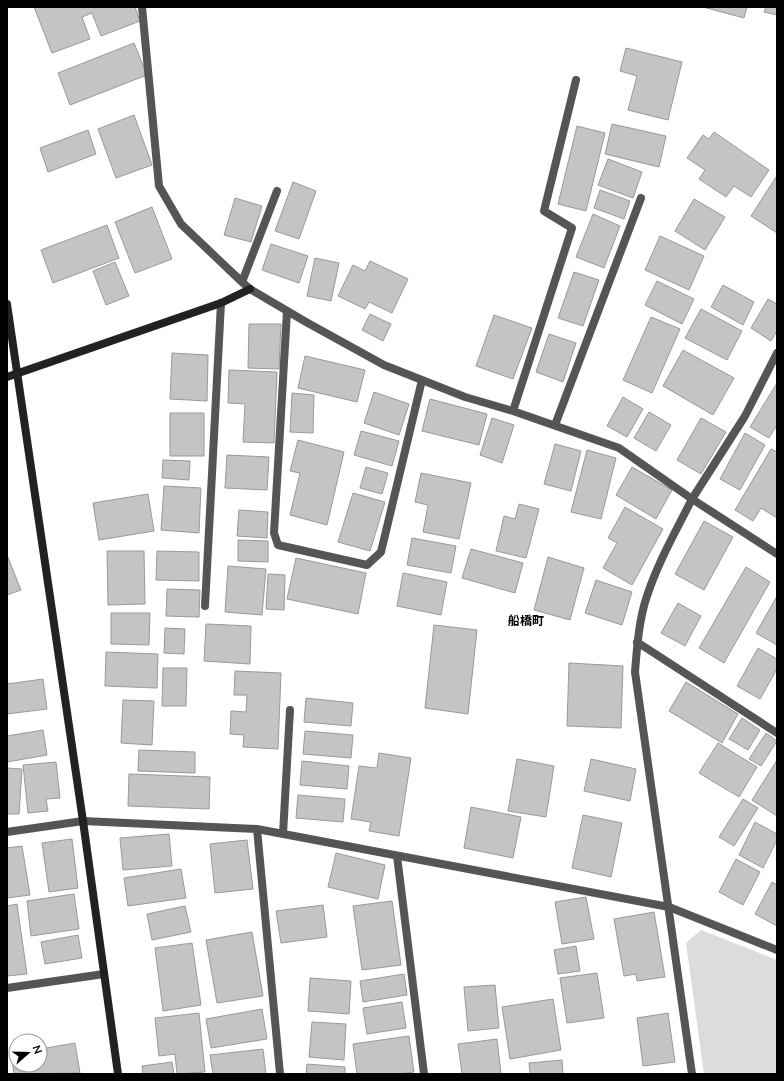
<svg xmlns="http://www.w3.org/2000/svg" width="784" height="1081" viewBox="0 0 784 1081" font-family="Mulish,'Noto Sans JP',sans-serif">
<rect width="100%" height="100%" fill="#fff"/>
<path fill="#dcdcdc" d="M701 930 777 960V1074H704L686 943Z"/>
<path fill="#c4c4c4" stroke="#999" d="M34 7H135L140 21 101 36 92 13 82 17 90 39 52 53Z
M703 7H747L744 18Z
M766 7H777V15L764 12Z
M134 43 147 75 70 105 58 73Z
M626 48 682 62 668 120 628 110 637 76 620 71Z
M134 115 152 165 116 178 98 129Z
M612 124 666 136 659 167 605 154Z
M577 126 605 133 586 211 558 204Z
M88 130 96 154 48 172 40 148Z
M714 132 769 170 751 197 734 186 726 197 699 179 705 170 687 158 703 135 709 139Z
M608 159 642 172 633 198 598 185Z
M776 177 777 178V233L751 216Z
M293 182 316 191 299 239 275 231Z
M600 190 630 201 624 219 594 208Z
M235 198 262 206 251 242 224 235Z
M694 199 725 217 705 250 675 231Z
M152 207 172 259 135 273 115 222Z
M593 214 620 226 604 268 576 257Z
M107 225 119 258 53 283 41 250Z
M660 236 704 256 689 290 645 270Z
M271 244 308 256 299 283 262 270Z
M315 258 339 263 331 301 307 296Z
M370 261 408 279 392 313 369 302 365 309 338 296 353 265 365 271Z
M115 262 129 296 106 305 93 271Z
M574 272 599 280 583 326 558 318Z
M657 281 694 299 682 324 645 305Z
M723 285 754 302 743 325 711 307Z
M768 299 777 304V331L771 341 751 328Z
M701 309 742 331 727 360 685 338Z
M370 314 391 324 383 341 362 330Z
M494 315 532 328 513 379 476 366Z
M651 317 680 329 652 393 623 380Z
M249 324H281L279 369 248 368Z
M549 334 576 343 563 382 536 372Z
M683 350 734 378 713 415 663 386Z
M172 353 208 355 207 401 170 399Z
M305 356 365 370 357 402 298 388Z
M229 370 277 372 274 443 243 442 245 404 228 403Z
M777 383V425L769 438 750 427Z
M374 392 409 404 399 435 364 423Z
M292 393 314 395 313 433 290 432Z
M623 397 643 409 627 437 607 426Z
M430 399 487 414 479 445 422 431Z
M649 412 671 425 656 451 634 438Z
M170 413H204V456H170Z
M492 418 514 425 502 463 480 455Z
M701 418 726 432 701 474 677 460Z
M361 431 399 441 392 466 354 455Z
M745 433 765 445 740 490 720 479Z
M298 440 344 452 327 525 290 515 300 473 290 471Z
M555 444 581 451 571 491 544 484Z
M771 449 777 452V518L761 508 753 521 735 510Z
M587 450 616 458 601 519 571 512Z
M227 455 269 457 267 490 225 488Z
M163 460 190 461 189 480 162 478Z
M366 467 388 473 382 494 360 488Z
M632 467 672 490 656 519 616 495Z
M421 473 471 483 459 539 423 532 428 505 415 502Z
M164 486 201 488 199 533 161 530Z
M353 493 385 502 370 551 338 542Z
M148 494 154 531 99 540 93 503Z
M519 504 539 509 526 558 496 551 504 516 515 519Z
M625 507 663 529 632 585 603 568 617 543 608 538Z
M239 510 268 512 267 538 237 536Z
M704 521 733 537 704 590 675 574Z
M412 538 456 546 451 573 407 565Z
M238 540 268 541V562L238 561Z
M471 549 523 563 515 593 462 578Z
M107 551H144L145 604 108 605Z
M157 551 199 552V581L156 580Z
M7 555 21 590 7 595Z
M548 557 584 568 570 620 534 610Z
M296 558 366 573 358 614 287 599Z
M228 566 266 569 262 615 225 612Z
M746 567 770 582 724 663 699 648Z
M403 573 447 582 441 615 397 606Z
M268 574 285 575 284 610 266 609Z
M596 580 632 592 622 625 585 613Z
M167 589 200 590 199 617 166 616Z
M777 596V645L756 633Z
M678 603 701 616 685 646 661 633Z
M111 613H150L149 645 111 644Z
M206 624 251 626 250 664 204 661Z
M434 625 477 630 468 714 425 708Z
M165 628 185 629 184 654 164 653Z
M758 648 777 659V669L760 699 737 686Z
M106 652 158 654 157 688 105 686Z
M569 663 623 666 621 728 567 726Z
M163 668H187L186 706H162Z
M235 671 281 673 278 749 243 747 244 735 230 734 231 711 246 712 247 695H234Z
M43 679 47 709 7 714V684Z
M686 682 738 714 722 743 669 711Z
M306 698 353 703 351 726 304 722Z
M123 700 154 701 152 745 121 743Z
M742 718 760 730 748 750 729 739Z
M43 730 47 755 7 762V736Z
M305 731 353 735 351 758 303 754Z
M766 733 777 741 761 766 749 759Z
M718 743 757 767 739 797 699 773Z
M139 750 195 752V773L138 771Z
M379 753 411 758 399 836 369 831 371 822 351 819 359 766 377 768Z
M517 759 554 766 546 817 508 811Z
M591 759 636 769 630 801 584 791Z
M777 760V816L752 800Z
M302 761 349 766 347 789 300 785Z
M56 762 60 798 46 799 48 811 28 813 23 765Z
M7 768 22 769 19 814H7Z
M129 774 210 777 209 809 128 806Z
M298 795 345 799 343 822 296 818Z
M743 799 758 808 734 846 719 837Z
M471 807 521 817 513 858 464 848Z
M583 815 622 823 611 877 572 868Z
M755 822 777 834V840L763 868 739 855Z
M169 834 172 866 123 870 120 838Z
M72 839 78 888 49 892 42 843Z
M247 840 253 889 215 893 210 844Z
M22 846 30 895 7 898V848Z
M336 853 385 865 378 899 328 887Z
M736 859 760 872 743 905 719 892Z
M181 869 186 898 128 906 124 878Z
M772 882 777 885V926L755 914Z
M74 894 79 929 31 936 27 901Z
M586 897 594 939 562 944 555 902Z
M392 901 401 965 362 970 353 906Z
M17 904 27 974 7 976V906Z
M323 905 327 937 281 943 276 911Z
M185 906 191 932 152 940 147 914Z
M654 912 665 977 637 981 636 974 624 976 614 919Z
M252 932 263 996 217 1003 206 940Z
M78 935 82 958 45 964 41 942Z
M192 943 201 1005 163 1011 155 948Z
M576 946 580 971 558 974 554 950Z
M597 973 604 1018 567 1023 560 978Z
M404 974 407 995 363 1002 360 981Z
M310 978 351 981 349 1014 308 1011Z
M495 985 499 1028 468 1031 464 987Z
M553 999 561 1050 510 1059 502 1007Z
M402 1002 406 1028 367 1034 363 1008Z
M262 1009 267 1039 211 1048 206 1019Z
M199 1013 205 1072 177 1074 175 1054 159 1056 155 1018Z
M668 1013 675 1062 643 1066 637 1018Z
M312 1022 346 1024 344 1060 309 1057Z
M409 1036 414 1072 399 1074H357L353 1044Z
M497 1039 501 1074H462L458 1044Z
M75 1043 80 1073 14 1074 11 1053H16V1065H40V1049Z
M263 1049 266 1074H213L210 1055Z
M562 1060 563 1074H530L529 1063Z
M172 1062 174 1074H143L142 1066Z
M307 1064 345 1067V1074H306Z"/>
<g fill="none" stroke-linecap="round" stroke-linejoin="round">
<path stroke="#555" stroke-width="8" d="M142 7 159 186 181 224 242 282 250 289 306 322 384 365 465 397 513 411 619 448 692 499 777 554
M242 282 277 191
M287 311 274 533 278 545 367 565 381 552 422 380
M513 411 572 228 544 211 576 80
M555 425 641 198
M692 499 745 416 777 353
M205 606 221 303
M637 642 777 733
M257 829 280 1074
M7 832 83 821 257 829 669 907 777 950
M283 834 290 710
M397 856 424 1074
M7 988 104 974"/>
<path stroke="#555" stroke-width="8" d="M692 499C676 531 658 562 647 596 639 619 637 647 635 672L692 1074"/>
<path stroke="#222" stroke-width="8" d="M7 304 83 821 118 1074
M7 377 221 303 250 289"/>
</g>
<g text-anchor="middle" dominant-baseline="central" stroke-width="4" stroke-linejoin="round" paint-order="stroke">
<g font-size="12" font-weight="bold" fill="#000" stroke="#fff">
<text x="526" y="620">船橋町</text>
</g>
</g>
<rect width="784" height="1081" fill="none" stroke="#000000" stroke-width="16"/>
<g transform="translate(28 1053) rotate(70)"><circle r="19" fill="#ffffff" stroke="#999999"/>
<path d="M0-3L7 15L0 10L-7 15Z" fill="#000000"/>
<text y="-6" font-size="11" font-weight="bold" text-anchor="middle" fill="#000000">N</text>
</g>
</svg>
